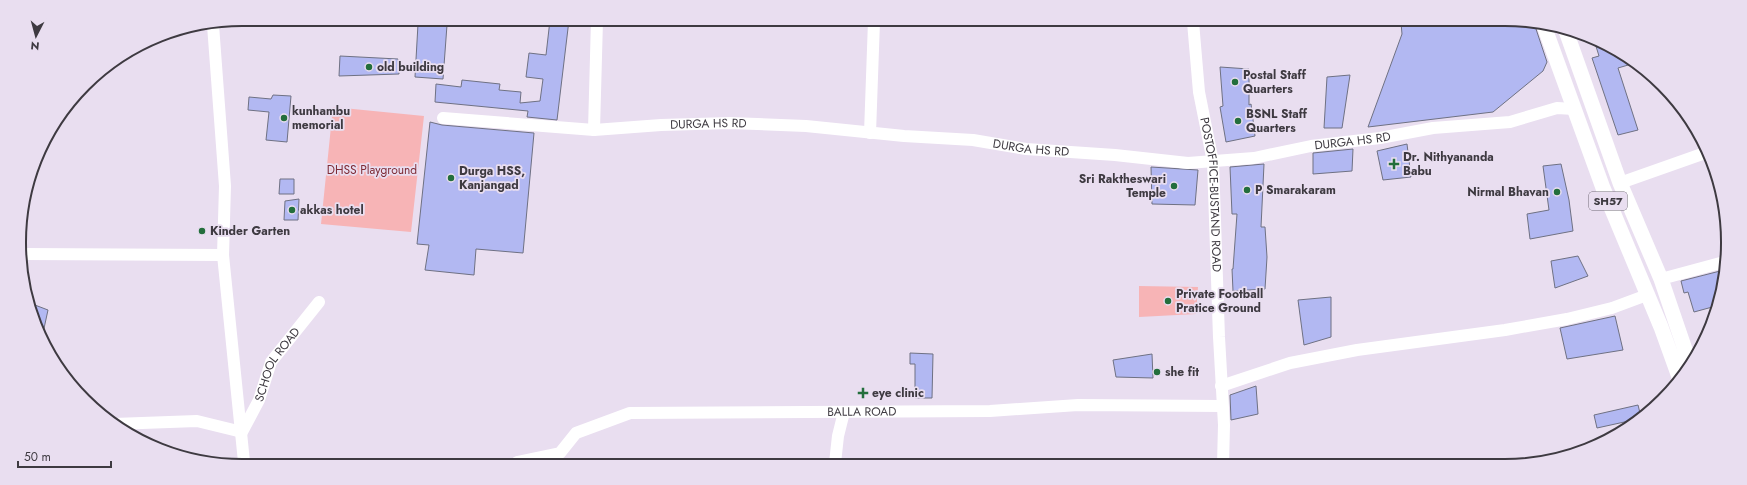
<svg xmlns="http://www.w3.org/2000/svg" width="1747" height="485" viewBox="0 0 1747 485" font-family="Jost,sans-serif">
<rect width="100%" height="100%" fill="#e9def0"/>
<path fill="#f7b4b6" d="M333 107 424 116 411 232 321 224Z
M1139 286 1198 287 1196 314 1139 317Z"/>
<path fill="#b2b8f2" stroke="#6f7183" d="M550 20H569L557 120 527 117 528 111 435 102 436 84 461 87 462 80 500 84 499 90 521 92 520 103 540 101 543 79 526 77 529 53 546 55Z
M1401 23H1534L1547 62 1543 71 1493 112 1368 127 1402 34Z
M418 24 447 25 443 79 415 77Z
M1595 43 1628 57 1635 63 1618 68 1638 130 1618 135 1592 58 1599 56Z
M340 56 398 59 399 74 339 76Z
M1220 67 1249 69V105L1251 104 1255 136 1226 142 1220 107 1223 106Z
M1350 75 1342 128H1324L1327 77Z
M273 95 291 96 287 142 266 140 269 112 248 110 249 97 271 99Z
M430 122 442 125 534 133 523 253 476 249 474 275 425 270 429 245 417 244Z
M1407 144 1411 177 1383 180 1377 151Z
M1353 149 1352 171 1313 174V153Z
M1264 164 1261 227H1265L1267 257 1265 289 1233 291 1232 269H1233L1237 214H1232L1230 167Z
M1561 164 1569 200 1573 231 1530 239 1527 214 1549 210 1543 166Z
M1151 167 1198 170 1195 205 1152 204Z
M280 179H294V194H279Z
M299 199 298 220H284L285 201Z
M1578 256 1588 276 1555 288 1551 261Z
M1724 270V286L1716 306 1694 312 1688 292 1684 293 1681 281Z
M1331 297V337L1304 345 1298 300Z
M27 302 48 310 43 333 39 326Z
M1615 316 1623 350 1567 359 1560 328Z
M910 353 933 354 932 398H915V364H910Z
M1152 354 1153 378 1116 377 1113 360Z
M1256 386 1258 414 1231 420 1230 395Z
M1638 405 1641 417 1638 419 1597 428 1594 415Z"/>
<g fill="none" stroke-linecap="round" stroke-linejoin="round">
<g stroke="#fff" stroke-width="12">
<path id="s1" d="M1193 22 1199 92 1213 162 1219 337 1224 425 1223 464"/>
<path d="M213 25 225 186 223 255 244 462"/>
<path id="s2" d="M443 118 594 130 661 125 730 123 806 126 904 136 973 140 1026 149 1115 155 1188 163 1254 158 1311 146 1380 138 1433 128 1510 122 1557 108 1574 109"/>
<path d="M594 130 597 20"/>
<path d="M870 133 874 21"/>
<path d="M1620 183 1705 153"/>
<path d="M22 254 223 255"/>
<path d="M1661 279 1724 262"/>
<path d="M1221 386 1290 363 1357 350 1505 330 1567 319 1612 308 1647 295"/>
<path id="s3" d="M114 424 197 421 242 432 259 400 271 362 319 302"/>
<path id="s4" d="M517 462 560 453 576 433 630 413 990 411 1078 405 1222 406"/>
<path d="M835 463 838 436 844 412"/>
</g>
<path stroke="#fff" stroke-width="15" d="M1543 23 1603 188 1661 327 1679 377
M1566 31 1620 183 1661 279 1690 364"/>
</g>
<g fill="#236e3c" stroke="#e9def0" stroke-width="1.5">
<circle cx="369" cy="67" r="4"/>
<circle cx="1235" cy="82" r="4"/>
<circle cx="284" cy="118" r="4"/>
<circle cx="1238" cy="121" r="4"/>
<path d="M1392 158h4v4h4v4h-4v4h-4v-4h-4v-4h4z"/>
<circle cx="451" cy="178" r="4"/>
<circle cx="1174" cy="186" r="4"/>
<circle cx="1247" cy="190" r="4"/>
<circle cx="1557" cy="192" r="4"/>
<circle cx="292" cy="210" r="4"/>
<circle cx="202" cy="231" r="4"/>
<circle cx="1168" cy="301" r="4"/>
<circle cx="1157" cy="372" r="4"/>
<path d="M861 387h4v4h4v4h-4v4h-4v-4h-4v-4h4z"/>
</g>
<g text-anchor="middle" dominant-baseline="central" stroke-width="3.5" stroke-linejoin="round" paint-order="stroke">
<rect fill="#e9def0" stroke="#716b76" stroke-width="1" x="1589" y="192" width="38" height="18" rx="3"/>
<g font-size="11" font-weight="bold" fill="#3e3a41">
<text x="1608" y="201">SH57</text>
</g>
<g font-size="12" font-weight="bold" fill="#3e3a41" stroke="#e9def0" text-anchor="start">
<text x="377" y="67">old building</text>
<text x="1243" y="75">Postal Staff<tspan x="1243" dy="14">Quarters</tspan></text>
<text x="292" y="111">kunhambu<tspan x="292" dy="14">memorial</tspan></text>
<text x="1246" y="114">BSNL Staff<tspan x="1246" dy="14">Quarters</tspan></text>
<text x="1403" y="157">Dr. Nithyananda<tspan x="1403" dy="14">Babu</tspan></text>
<text x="459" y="171">Durga HSS,<tspan x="459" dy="14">Kanjangad</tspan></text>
<text x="1166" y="179" text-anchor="end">Sri Raktheswari<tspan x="1166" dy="14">Temple</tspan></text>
<text x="1255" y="190">P Smarakaram</text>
<text x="1549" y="192" text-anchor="end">Nirmal Bhavan</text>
<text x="300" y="210">akkas hotel</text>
<text x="210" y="231">Kinder Garten</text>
<text x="1176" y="294">Private Football<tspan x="1176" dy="14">Pratice Ground</tspan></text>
<text x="1165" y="372">she fit</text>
<text x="872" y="393">eye clinic</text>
</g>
<g font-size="12" fill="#3e3a41" stroke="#e9def0">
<text stroke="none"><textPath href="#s2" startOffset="266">DURGA HS RD</textPath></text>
<text stroke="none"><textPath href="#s2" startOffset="914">DURGA HS RD</textPath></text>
<text stroke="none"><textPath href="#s2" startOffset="590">DURGA HS RD</textPath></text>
<text stroke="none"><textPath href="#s1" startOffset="174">POSTOFFICE-BUSTAND ROAD</textPath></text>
<text stroke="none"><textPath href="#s3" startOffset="206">SCHOOL ROAD</textPath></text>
<text stroke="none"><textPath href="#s4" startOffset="359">BALLA ROAD</textPath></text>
</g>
<g font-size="12" fill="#7e2b35" stroke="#e9def0">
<text x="372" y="170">DHSS Playground</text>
</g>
</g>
<path d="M0 0H1747V485H0ZM242 26H1505A216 216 0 0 1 1721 242V243A216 216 0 0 1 1505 459H242A216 216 0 0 1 26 243V242A216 216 0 0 1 242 26Z" fill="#e9def0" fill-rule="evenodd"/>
<path fill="none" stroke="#3e3a41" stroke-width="2" d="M242 26H1505A216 216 0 0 1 1721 242V243A216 216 0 0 1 1505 459H242A216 216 0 0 1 26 243V242A216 216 0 0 1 242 26Z"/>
<g transform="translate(36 36) rotate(186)" stroke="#e9def0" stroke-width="3" paint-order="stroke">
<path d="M0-3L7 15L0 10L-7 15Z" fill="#3e3a41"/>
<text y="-6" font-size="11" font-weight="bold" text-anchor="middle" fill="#3e3a41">N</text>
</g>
<path d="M18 461v6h93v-6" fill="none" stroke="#3e3a41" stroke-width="2"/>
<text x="24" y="461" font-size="12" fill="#3e3a41" stroke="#e9def0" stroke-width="3" paint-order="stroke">50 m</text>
</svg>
